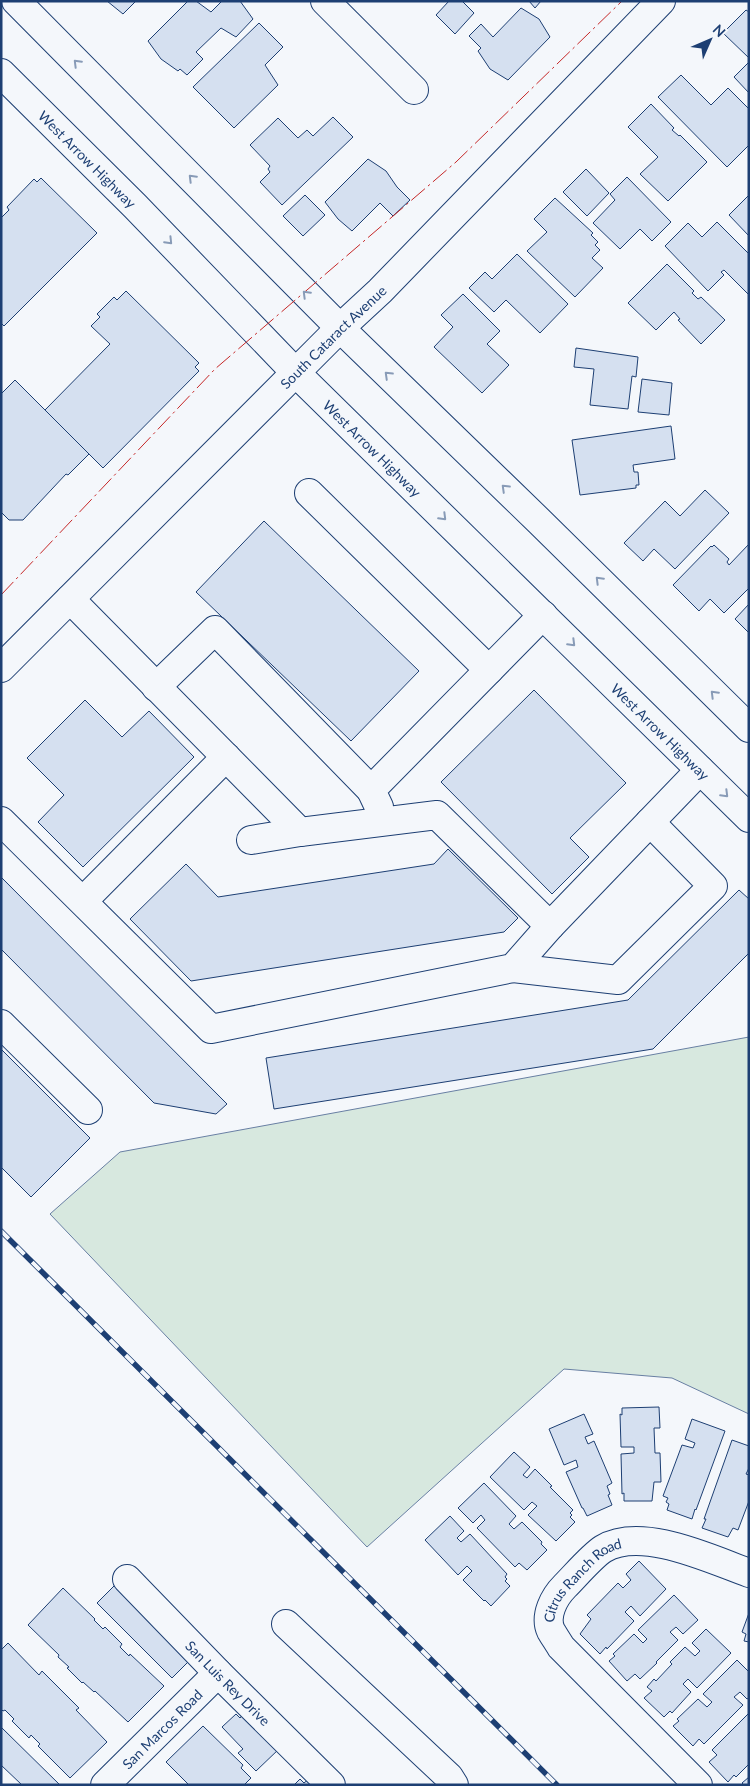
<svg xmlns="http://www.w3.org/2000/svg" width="750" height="1786" viewBox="0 0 750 1786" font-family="Lato,sans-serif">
<rect width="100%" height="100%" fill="#f4f7fb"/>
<path fill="#d7e8df" stroke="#687fa3" d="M749 1037V1414L672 1378 564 1369 367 1547 50 1214 120 1152Z"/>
<path fill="#d5e0f0" stroke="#1d3f73" d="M107 1H136L123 14Z
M188 1H196L211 12 222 1H240L253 19 236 37 221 28 196 52 203 59 187 75 180 69 178 71 161 59 148 41Z
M449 1H462L474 13 455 34 436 15Z
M529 1H541L535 8Z
M521 8 539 19 550 37 508 80 490 69 478 51 481 48 469 36 481 24 493 37Z
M746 10 749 12V58L723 33Z
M259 23 283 47 265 65 278 85 234 128 193 87Z
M749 62V93L734 77Z
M681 75 711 105 728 88 749 109V145L727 167 658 97Z
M651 104 674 128 672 130 679 136 680 135 707 162 668 201 640 174 658 157 628 127Z
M333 117 353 137 282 205 260 182 270 172 268 169 270 166 250 145 278 118 298 138 307 130 313 136Z
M368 159 386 171 397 187 410 200 393 216 380 203 352 231 338 219 325 202Z
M586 169 609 193 587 216 563 192Z
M627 177 671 222 652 241 640 229 620 249 593 223 615 200 610 194Z
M41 178 97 233 4 326 1 323V218L9 210 7 207 34 179 37 182Z
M305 195 325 215 303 236 283 216Z
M749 195V236L729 215Z
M555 198 593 233 591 235 598 242 595 245 600 250 592 258 603 268 575 297 527 251 547 232 534 219Z
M717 222 749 254V295L724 270 721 272 724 275 708 291 665 246 688 223 702 237Z
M517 254 568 304 540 333 506 300 494 312 469 288 485 272 492 279Z
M667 264 694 291 692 293 698 299 701 297 725 320 701 344 678 320 680 319 674 312 656 330 628 303Z
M126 291 199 363 195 367 199 371 103 468 45 410 110 344 91 326 100 317 97 314 114 297 117 300Z
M463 294 500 331 487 344 509 365 482 393 434 347 453 327 441 315Z
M576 348 638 357 636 377 632 376 628 409 590 405 594 369 574 367Z
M642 379 672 383 669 415 638 412Z
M15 380 89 454 68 475 66 474 23 520H9L1 512V394Z
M671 426 675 459 633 465 634 472H638L639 485H636V488L580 495 572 440Z
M705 490 729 513 675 569 654 549 643 561 624 543 665 501 680 516Z
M264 521 419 671 351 741 196 592Z
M749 544V588L724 613 710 599 699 611 673 585 711 546 712 547 714 545 729 559 727 562 729 565Z
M749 604V633L735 619Z
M534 690 626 783 570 838 589 857 552 894 441 782Z
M85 700 122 737 149 711 194 757 83 867 38 822 64 795 27 758Z
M448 849 518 918 504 932 191 981 130 919 186 864 218 897 434 864Z
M1 877 227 1104 216 1114 154 1103 1 949Z
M739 890 749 899V953L653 1049 274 1109 266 1058 628 1000Z
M1 1049 90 1138 31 1197 1 1167Z
M659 1407 660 1428H654L655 1453H660L661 1482H654L652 1501H624V1493L622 1494 621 1454 634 1453V1447H621L620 1414 622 1415V1408Z
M584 1414 593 1434 585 1437 588 1444 594 1441 612 1483 607 1486 610 1494 608 1495 612 1505 587 1516 583 1508H582L566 1472 578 1467 576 1460 564 1465 549 1429Z
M692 1419 725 1431 696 1510 695 1509 692 1519 667 1510 669 1504 666 1502 668 1498 663 1496 682 1445 693 1448 695 1443 685 1439Z
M732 1440 749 1446V1468L746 1474 749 1475V1501L738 1530 733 1528 728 1537 702 1528 706 1519H704Z
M514 1452 530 1467 523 1475 527 1478 535 1469 552 1486 550 1487 573 1510 570 1513 572 1515 570 1517 575 1522 556 1541 528 1515 537 1506 532 1502 524 1510 490 1477Z
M484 1483 516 1516 509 1524 514 1529 522 1522 542 1542 541 1544 547 1550 527 1570 519 1563 515 1567 477 1528 485 1520 481 1515 473 1523 458 1508Z
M450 1516 464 1531 457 1538 461 1542 470 1534 507 1574 505 1577 507 1579 505 1581 510 1586 491 1606 485 1600 484 1601 463 1580 472 1571 467 1566 458 1575 425 1540Z
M639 1561 666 1589 640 1616 631 1606 625 1612 634 1621 607 1649 606 1647 600 1654 580 1634 591 1619 587 1615 618 1583 623 1588 631 1580 626 1574Z
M116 1584 191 1659 172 1678 97 1603Z
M63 1588 95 1619 94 1620 103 1629 105 1627 122 1644 120 1647 129 1656 130 1654 164 1686 128 1722 95 1691 94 1692 83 1682 82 1683 67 1668 69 1667 58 1657 59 1655 28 1625Z
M674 1595 698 1620 683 1634 676 1627 670 1632 678 1640 656 1662 657 1663 640 1679 635 1674 627 1681 609 1661 615 1656 613 1654 634 1634 643 1643 647 1639 638 1630Z
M749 1613V1642L744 1641 746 1634 742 1632Z
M706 1629 731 1653 697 1688 688 1679 683 1684 691 1692 672 1713 670 1711 664 1717 644 1698 652 1691 647 1687 654 1679 656 1681 672 1664 670 1662 685 1647 695 1656 700 1651 692 1643Z
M8 1643 39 1675 42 1671 79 1708 76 1710 107 1742 70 1778 38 1746 40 1744 31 1735 29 1738 12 1721 14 1719 5 1710 3 1711 1 1709V1650Z
M737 1660 749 1672V1698L747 1699 740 1692 734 1697 743 1705 704 1744 699 1739 693 1746 673 1726 679 1721 677 1719 698 1699 707 1707 712 1702 703 1694Z
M244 1713 280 1748 256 1771 238 1753 243 1749 222 1727 236 1714 240 1718Z
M749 1713V1764L736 1777 734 1775 728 1782 709 1762 717 1755 712 1750Z
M203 1726 243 1765 241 1768 251 1778 244 1785H189L166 1762Z
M1 1727 60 1785H22L1 1765Z
M749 1777V1785H744L742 1783Z
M310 1778 317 1785H294L300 1779 304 1783Z"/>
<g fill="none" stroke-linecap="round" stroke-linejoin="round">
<g stroke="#1d3f73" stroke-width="30">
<g id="minor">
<path d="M325 1 414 90"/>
<path d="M309 493 489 670"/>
<path d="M70 599 300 832 437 815 550 926 700 770"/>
<path d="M156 687 215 630 371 790"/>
<path d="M379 807 371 790 543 615"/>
<path d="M1 821 211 1029 513 968 550 926"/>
<path d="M251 840 300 832"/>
<path d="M83 901 226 757"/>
<path d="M513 968 618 980 713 886 650 822"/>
<path d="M1 1024 88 1110"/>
<path id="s1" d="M127 1579 218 1673 331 1785"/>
<path d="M286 1624 449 1777 454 1785"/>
<path id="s2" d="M105 1785 218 1673"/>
<path id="s3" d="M698 1785 561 1647C558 1642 554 1636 551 1631 544 1616 554 1597 565 1586 575 1576 592 1556 603 1549 642 1526 710 1559 749 1573"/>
</g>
</g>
<g stroke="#1d3f73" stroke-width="30">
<g id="major">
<path d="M16 1 340 328 540 522 749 728"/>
<path id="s4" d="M1 73 135 206 296 373 749 818"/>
<path id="s5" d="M1 668 340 328 380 291 661 1"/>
</g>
</g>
<use href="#minor" stroke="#f4f7fb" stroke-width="28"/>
<use href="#major" stroke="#f4f7fb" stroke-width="28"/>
<g stroke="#1d3f73" stroke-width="5.5">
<path id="rail" d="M1 1231 557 1785"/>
</g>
<use href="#rail" stroke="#f4f7fb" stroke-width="4" stroke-dasharray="11" stroke-linecap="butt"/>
<path stroke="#c62828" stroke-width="1" stroke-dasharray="18 4 2.5 4" stroke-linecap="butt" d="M1 595 215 369 456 162 622 1"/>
</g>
<defs><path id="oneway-chevron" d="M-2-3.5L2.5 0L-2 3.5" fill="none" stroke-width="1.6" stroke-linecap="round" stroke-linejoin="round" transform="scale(1.25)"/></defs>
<g stroke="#889bb7">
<use href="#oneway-chevron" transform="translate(77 63) rotate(-135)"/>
<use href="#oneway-chevron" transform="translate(192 178) rotate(-135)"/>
<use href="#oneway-chevron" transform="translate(169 241) rotate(46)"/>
<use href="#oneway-chevron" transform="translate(306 294) rotate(-135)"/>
<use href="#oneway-chevron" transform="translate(388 375) rotate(-136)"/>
<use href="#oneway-chevron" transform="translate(505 488) rotate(-136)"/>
<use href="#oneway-chevron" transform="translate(443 517) rotate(45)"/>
<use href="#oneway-chevron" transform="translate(599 580) rotate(-135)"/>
<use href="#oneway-chevron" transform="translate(572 643) rotate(45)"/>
<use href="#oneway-chevron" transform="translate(714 694) rotate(-135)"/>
<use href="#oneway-chevron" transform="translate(725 794) rotate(45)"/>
</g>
<g text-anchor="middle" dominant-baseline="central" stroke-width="4" stroke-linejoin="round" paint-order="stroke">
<g font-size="14" fill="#1d3f73" stroke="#f4f7fb">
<text stroke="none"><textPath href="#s4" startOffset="122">West Arrow Highway</textPath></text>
<text stroke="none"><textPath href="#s5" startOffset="469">South Cataract Avenue</textPath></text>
<text stroke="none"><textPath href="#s4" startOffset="528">West Arrow Highway</textPath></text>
<text stroke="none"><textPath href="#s4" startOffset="932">West Arrow Highway</textPath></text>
<text stroke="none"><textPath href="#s3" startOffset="279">Citrus Ranch Road</textPath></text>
<text stroke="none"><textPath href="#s1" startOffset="145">San Luis Rey Drive</textPath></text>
<text stroke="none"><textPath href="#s2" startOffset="80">San Marcos Road</textPath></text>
</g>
</g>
<rect width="750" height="1786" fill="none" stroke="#1d3f73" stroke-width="5"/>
<g transform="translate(710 40) rotate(45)" stroke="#f4f7fb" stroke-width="4" paint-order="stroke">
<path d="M0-4L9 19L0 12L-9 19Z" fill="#1d3f73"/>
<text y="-8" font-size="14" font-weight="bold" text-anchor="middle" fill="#1d3f73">N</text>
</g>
</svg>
